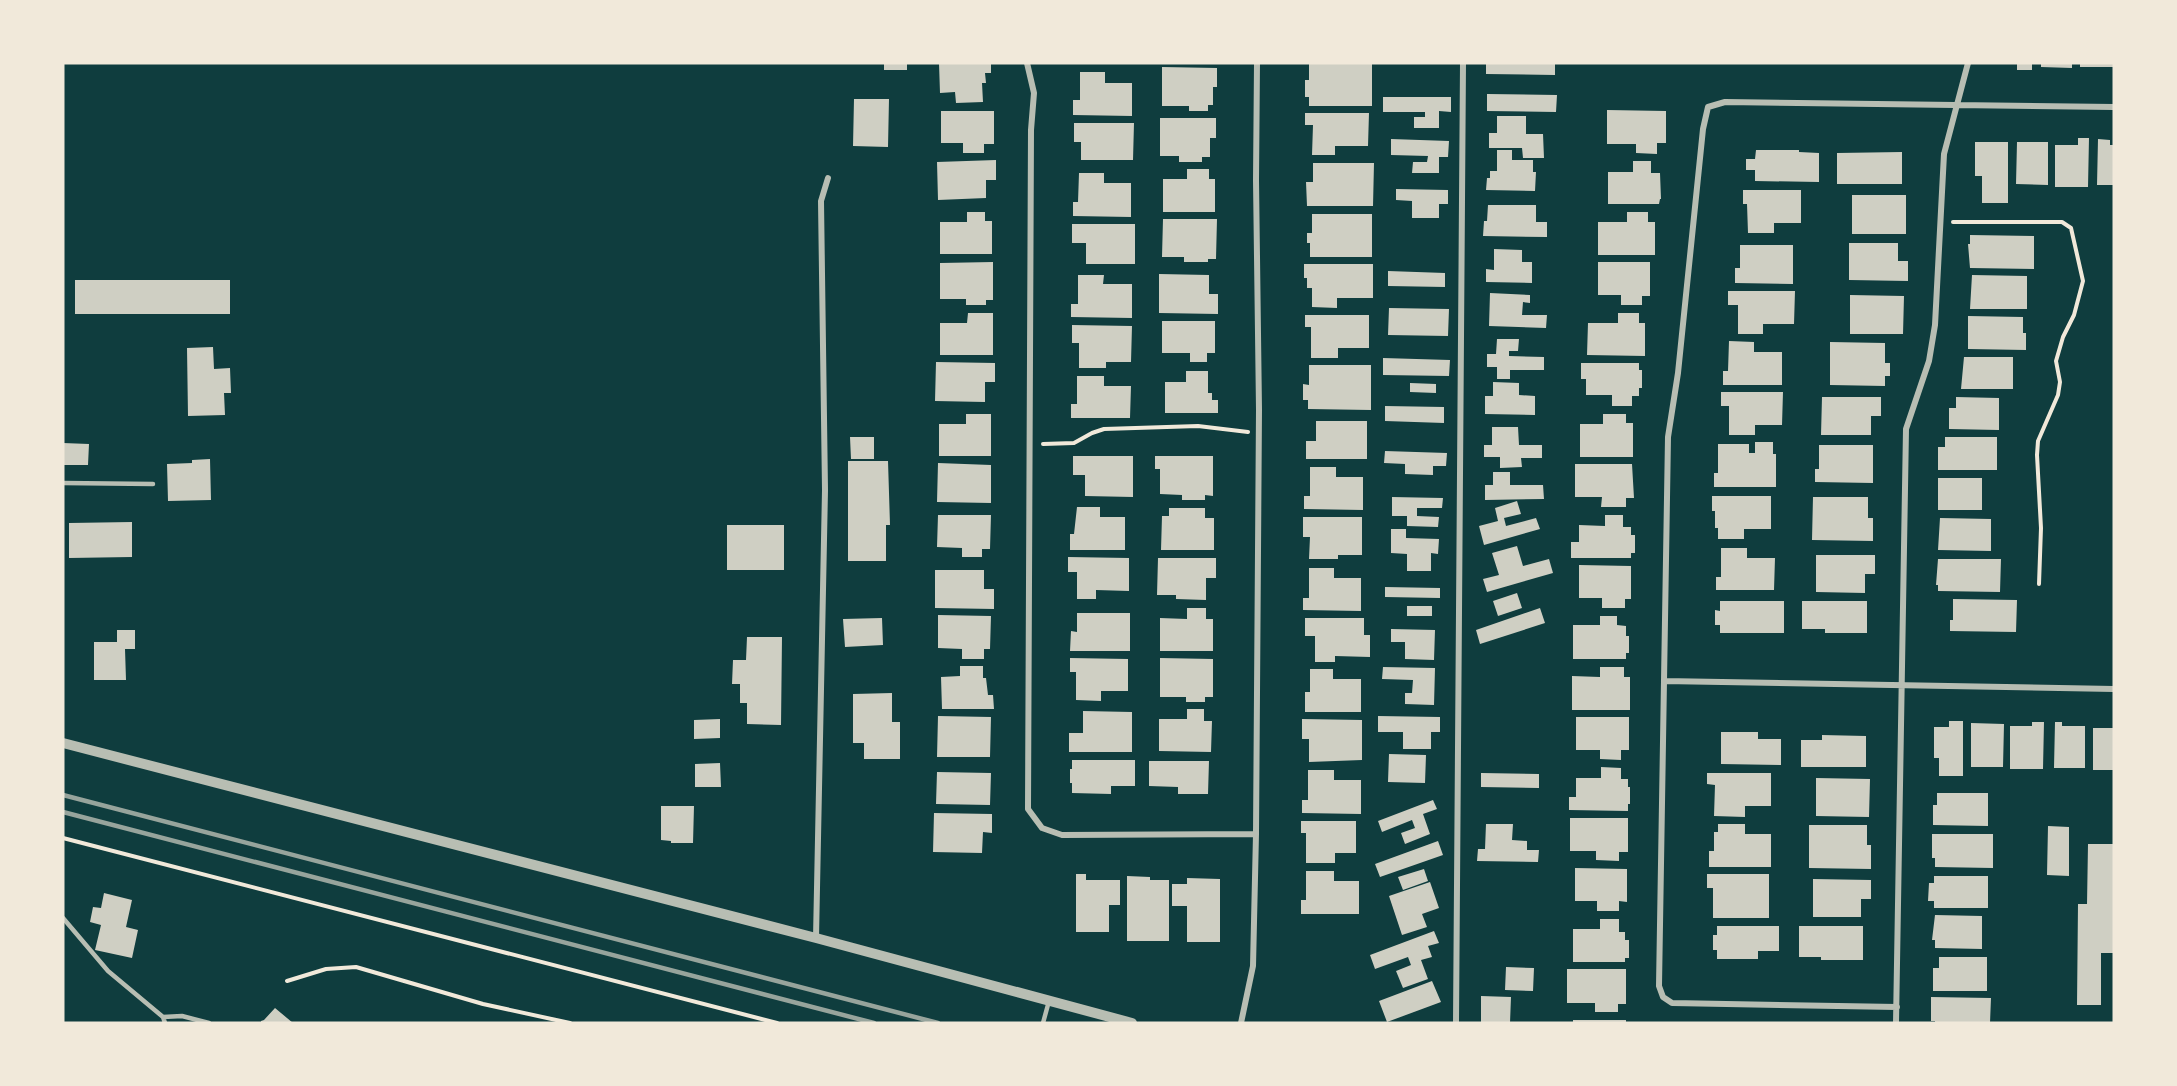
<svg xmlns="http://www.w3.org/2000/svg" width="2177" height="1086" viewBox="0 0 2177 1086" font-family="Commissioner,sans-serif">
<rect width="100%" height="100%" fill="#0f3d3e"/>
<path fill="#cfcfc3" d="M884 63H907V70H884Z
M939 63H991V73H985L986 83H982L983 102 956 103 955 92 940 93Z
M1309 63H1372V106H1309V97H1305V80H1309Z
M1486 63H1555V75L1486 74Z
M2017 63H2032V70H2017Z
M2041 63H2072V68L2041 67Z
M2080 63H2113V67H2080Z
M1162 67 1217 68V87H1213V105H1208V111H1189V106H1162Z
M1080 72H1105V83H1132V116L1073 115V100H1080Z
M1487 94 1557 95 1556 112 1487 111Z
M1383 97H1451V112L1439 111V128H1414V117H1425V112H1383Z
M854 99H889L888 147 853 146Z
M1607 110 1666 111V143H1657V154L1636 153V144H1607Z
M941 111H994V144H984V153H963V143H941Z
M1305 113H1369L1368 146H1335V155H1312L1313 125H1305Z
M1497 116H1526V134H1543L1544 158H1523L1522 148H1489V133H1497Z
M1160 118H1216V138H1210V157H1202V162H1179V156H1160Z
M1074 123H1134L1133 160H1081V142H1074Z
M2078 138H2089L2088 187H2055V145H2078Z
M1391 139 1449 141 1448 157H1439V173H1412L1413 162H1427L1428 156 1391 155Z
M2098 139 2110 140V145H2114V185H2097Z
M1975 142H2008V203H1982V176H1975Z
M2017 142H2048V185L2016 184Z
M1497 150H1512V160H1533V172H1536L1535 191 1486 190 1487 178H1490V171H1497Z
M1756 150H1799V152L1819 153V182L1755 181V170H1746V159H1755Z
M1902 152V184H1837V153Z
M996 160V180H986V198L938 200 937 162Z
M1633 161H1651V173H1660L1661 199H1660L1659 204H1608V172H1633Z
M1313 163H1374L1373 206H1307L1306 182H1313Z
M1187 169H1209V179H1215V212H1163V179H1187Z
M1079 173H1104V183H1131V217L1073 216V202H1078Z
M1396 189 1448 190V204H1439V218H1412V201L1396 200Z
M1743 190H1801V223H1774V233H1748L1747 204H1743Z
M1852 195H1906V234H1852Z
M1488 205H1536V222H1547V237L1483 236 1484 221H1487Z
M967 212H985V221H992V254H940V222H967Z
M1627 212H1648V222H1655V255H1598V222H1627Z
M1312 214H1372V257H1310V243H1307V233H1312Z
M1163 219H1217L1216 259H1208V262H1184V257H1162Z
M1072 224H1135V264H1086V243H1072Z
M1970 235 2034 236V269L1970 268 1968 244H1970Z
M1849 243H1898V261H1908V281L1849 280Z
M1740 245H1793V284L1735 283V268H1740Z
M1494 249 1522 250V262H1532V283L1486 282V269L1494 270Z
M993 262V300H986V305H966V299H940V263Z
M1598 262H1650V296H1642V305H1621V295H1598Z
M1304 264H1373V298H1337V308L1312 307V288H1307V278H1304Z
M1388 271 1445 273V287L1388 286Z
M1159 274 1209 275V294H1218V314L1159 313Z
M1078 275H1104L1103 284H1132V318L1071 317V304H1078Z
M1972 275 2027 276V309H1970Z
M75 280H230V314H75Z
M1728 291H1795L1794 324H1763V334H1738V305H1728Z
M1490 293 1530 295V303L1523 302 1522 315H1547L1546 328 1489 326Z
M1850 295 1904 296 1903 334H1850Z
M1389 308 1449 309 1448 336 1388 335Z
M968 313H993V355H940V323H967Z
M1618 313H1639V323H1645V356L1587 355 1588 323H1618Z
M1305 315H1369V348H1338V358H1311V327H1305Z
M1968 316 2023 317V333H2026V350L1968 349Z
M1162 321H1215V353H1207V362H1190V353H1162Z
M1072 325 1132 326 1131 362H1106V368H1079V343H1072Z
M1497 339H1519L1518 351H1509V356L1544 357V370H1510V379H1497V367H1487V354H1496Z
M1729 341 1754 342V352H1782V385H1723V371H1728Z
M1830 342 1885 343V363H1890V376H1885V386L1830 385Z
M213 347 214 369 230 368 231 393H224L225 415 188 416 187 348Z
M1964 357H2013V389H1961Z
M1383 358 1450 360 1449 376 1383 375Z
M936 362 995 363V382H985V402L935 401Z
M1581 363H1639V370H1642V388H1639V396H1632V406H1612V395H1586V379H1581Z
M1309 365H1371V410L1308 409V400H1303V384L1309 385Z
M1186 371H1208V393H1212V400H1218V413H1165V382H1186Z
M1077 376H1104V386H1131L1130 418H1071V404H1077Z
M1493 382 1519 383V395L1535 396V415L1485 414V396H1493Z
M1410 383 1436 384V393L1410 392Z
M1721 392H1783L1782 425H1755V435H1729V406H1721Z
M1822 397H1881V416H1871V435H1821Z
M1956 397 1999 398V430L1949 429V408H1956Z
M1385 406 1444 407V423L1385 421Z
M966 414H991V456H939V424H966Z
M1603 414H1626V423H1633V457H1580V424H1603Z
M1316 421H1367V459H1306V441H1316Z
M1492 427H1518L1519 445H1542V458H1521L1522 467 1500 468V457H1484V445H1492Z
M850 437H874V459H851Z
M1945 437H1997V470H1938V447H1945Z
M1755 442H1773V454H1776V487H1714V473H1718V444H1749V453H1755Z
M63 443 89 444 88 465H63Z
M1819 445H1873V483L1815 482V469H1819Z
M1385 451 1447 453 1446 466H1433V475L1405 474V464L1384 463Z
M1073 456H1133V497L1085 496V475H1073Z
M1155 456H1213V496L1205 495V500H1182V495L1160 494V469H1155Z
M210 459 211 500 168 501 167 464 192 463V460Z
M848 461H888L890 525H886V561H848Z
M938 463 991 465V503L937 502Z
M1575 464H1632L1634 498H1626V507H1601L1602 497H1575Z
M1310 467H1336V477H1363V510L1304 509V496H1310Z
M1493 472H1510V485H1543L1544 499 1485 500V485H1493Z
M1938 478H1982V510H1938Z
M1712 496H1771V529H1744V539H1718V528H1715V511H1712Z
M1392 497 1443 498 1442 508H1417V516L1439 517 1438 527 1407 526V516H1392Z
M1813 497H1868V518H1873V541L1812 540Z
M1517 501 1521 514 1504 518 1506 526 1536 518 1540 529 1484 545 1479 526 1498 521 1495 508Z
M1077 507H1100V517H1125V550H1070V534H1074Z
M1169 508H1205V518H1214V550H1161L1162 516H1169Z
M938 515H991L990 549H982V557H962V548L937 547Z
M1605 515H1623V527H1631V535H1635V553H1631V558H1571V542H1579V525L1605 526Z
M1303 517H1362V555H1338V559H1309L1310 537H1303Z
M1940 518 1991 519V551L1938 550Z
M132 522V557L69 558V523Z
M727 525H784V570H727Z
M1391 529H1406V538L1439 539 1438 554 1431 553V571H1407V554L1391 553Z
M1517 546 1523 566 1549 559 1553 573 1487 592 1483 579 1499 575 1492 553Z
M1721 548H1747V558H1775L1774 590H1716V577H1721Z
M1816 555H1875V574H1865V593L1816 592Z
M1068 557 1129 558V591L1096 590V599H1077V572H1068Z
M1158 558H1216V578H1206V600L1176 599V595H1157Z
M1938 559H2001L2000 592 1938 591V585H1936Z
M1579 565 1631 566V599H1625V608H1602V598H1579Z
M1309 568H1334V578H1361V611L1303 610V598H1309Z
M935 570H984V589H994V609L935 608Z
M1385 587 1440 588V598L1385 597Z
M1517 593 1522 608 1498 616 1493 601Z
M1953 599 2017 600 2016 632 1950 631V620H1953Z
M1720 601H1784V633H1720V625H1715V610L1720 611Z
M1802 601H1867V633H1825V629H1802Z
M1407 606H1432V616H1407Z
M1187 608H1206V619H1213V651H1160V618L1187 619Z
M1540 608 1545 623 1480 644 1476 630Z
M1077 613H1130V651H1070L1071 631 1077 632Z
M938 615 991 616 990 649H984V659H962V649L938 648Z
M1600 616H1617V625L1626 626V636H1629V653H1626V659H1573V625H1600Z
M882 618 883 645 845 647 843 619Z
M1305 618H1364V635H1370V657L1335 656V662H1315V636H1305Z
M1391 629 1435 630 1434 660 1405 659V642H1391Z
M117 630H135V649H125L126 680H94V642H117Z
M747 637H782L781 725 747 724V703H740V684H732L733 660H746Z
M1070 658 1128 659V691H1101V701L1076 700V672H1070Z
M1160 658 1213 659V697H1205V702H1186V697H1160Z
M960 666H983V678H986L988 695H993L994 709H942L941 677 960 676Z
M1383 667 1435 668 1434 705 1405 704V693H1412L1413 680 1382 679Z
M1600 667H1624V677H1630V710H1572V676L1600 677Z
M1310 669H1333V679H1361V712H1305V692H1310Z
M892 693V722H900V759H864V743H853V694Z
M1187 709H1204V721H1212L1211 752 1159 751V719H1187Z
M1083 711 1132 712V752H1069V733H1083Z
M938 716 991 717 990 757H937Z
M1378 716 1440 717V732H1431V749H1403V732H1378Z
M1576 717H1629V750H1621V760L1600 759V750H1576Z
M720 719V738L694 739V720Z
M1302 719 1362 720V760L1309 762V739H1302Z
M1949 721H1963V776H1939V758H1934V727H1949Z
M2032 722H2044L2043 769H2010V726H2032Z
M2055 722H2062V726H2085V768H2054Z
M1971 723 2004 724 2003 767H1971Z
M2093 728H2114V770H2093Z
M1721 732H1758V739H1781V765L1721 764Z
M1822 735 1866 736V767H1801V740H1822Z
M1389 754 1426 755 1425 783 1388 782Z
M1072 760H1135V786H1111V794L1072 793V783H1070V769H1072Z
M1149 761H1209L1208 794H1178V787L1149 786Z
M720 763 721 787H695V764Z
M1601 767 1621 768V779H1628V787H1630V804H1628V811L1569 810V797H1576V778H1601Z
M1308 770H1334V780H1361V814L1302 813V800H1308Z
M937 772 991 773 990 805 936 804Z
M1481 773 1539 774V788L1481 787Z
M1707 773H1771V806H1745V817L1714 816 1715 785 1707 784Z
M1816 778 1870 779 1869 817 1816 816Z
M1937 793H1988V826L1933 825V805H1937Z
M1433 800 1437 809 1423 814 1430 834 1405 844 1401 833 1415 828 1412 820 1382 832 1378 821Z
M661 806H694L693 843H671V841L661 840Z
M934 813 992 814V833L983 832 982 853 933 852Z
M1570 818H1628V852H1619V861L1596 860V851H1570Z
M1301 821H1356V853H1335V863H1306V833H1301Z
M1486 824H1513L1512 840 1527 841V850H1539L1538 862 1477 861 1478 849H1485Z
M1718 824H1745V834H1771V867H1709V851H1714V832H1718Z
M1809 825H1867V845H1871V869L1809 868Z
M2048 826 2069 827V876L2047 875Z
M1932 834H1993V868L1935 867V858H1932Z
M1438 841 1443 855 1380 877 1375 864Z
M2088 844H2114V953H2101V1005H2077L2078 904H2087Z
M1575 868 1627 869V902L1619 901V911H1597V901H1575Z
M1424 869 1428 881 1403 890 1398 877Z
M1306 871H1334V881H1359V914H1301V900H1306Z
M1076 874H1086V880H1120V905H1109V932H1076Z
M1707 874H1769V918H1713V888H1707Z
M1127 876 1150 877V880H1169V941H1127Z
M1934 876H1988V908H1934V901H1928L1929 883H1934Z
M1187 878 1220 879V942H1187V906H1172V884H1187Z
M1813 879 1871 880V899H1861V917H1813Z
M1430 882 1439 908 1422 914 1427 927 1402 935 1389 896Z
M104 893 132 900 126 927 138 930 132 958 95 950 101 925 90 922 93 907 101 908Z
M1935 915 1982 916V949L1935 948V940H1932Z
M1600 919H1619V932H1625V940H1629V958H1625V962H1573V929H1600Z
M1717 926H1779V951H1758V959H1717V950H1713V935H1717Z
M1799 926H1863V960H1821V957H1799Z
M1434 931 1439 943 1428 946 1432 957 1421 960 1428 979 1403 988 1396 971 1411 965 1408 957 1375 969 1370 955Z
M1939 957H1987V991H1933V968H1939Z
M1506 967 1534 968 1533 991 1505 990Z
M1567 969H1626V1004H1618V1012H1595V1003H1567Z
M1432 981 1441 1002 1387 1022 1379 1001Z
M1481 996 1511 997 1510 1023H1481Z
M1931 997 1991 998 1990 1023H1935V1021H1931Z
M275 1008 293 1023H261V1021L264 1020Z
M1573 1020H1626V1023H1573Z"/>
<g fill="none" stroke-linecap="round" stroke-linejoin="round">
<path stroke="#f1e9da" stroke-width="4" d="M1953 222H2062L2071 228 2083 281 2074 315 2063 337 2056 361 2060 382 2058 395 2038 441 2037 455 2041 528 2039 584
M1043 444 1074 443 1092 433 1104 429 1198 426 1248 432
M63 838 777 1023
M287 981 326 969 356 967 483 1004 570 1023"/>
<path stroke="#b8beb3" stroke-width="4.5" d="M63 483 153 484
M63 918 108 971 163 1017 165 1023
M163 1017 182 1016 209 1023
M1043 1023 1049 1001"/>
<path stroke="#b8beb3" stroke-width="6" d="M1027 63 1034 93 1031 130 1028 809 1042 828 1062 835 1256 834
M1664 681 2114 689
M816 938 825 490 821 201 828 178
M1897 1007 1672 1003 1663 997 1659 986 1668 437 1678 373 1703 129 1708 107 1725 102 2114 107
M1241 1023 1253 966 1256 834 1259 410 1256 180 1257 63
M1456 1023 1463 63
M1896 1023 1906 429 1929 361 1935 325 1944 154 1968 63"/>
<path stroke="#b8beb3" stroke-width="10" d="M63 743 816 938 1132 1023"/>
<path stroke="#97a49c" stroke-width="4.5" d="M63 795 938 1023
M63 812 874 1023"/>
</g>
<rect width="2177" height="1086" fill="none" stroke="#f1e9da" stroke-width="129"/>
</svg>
